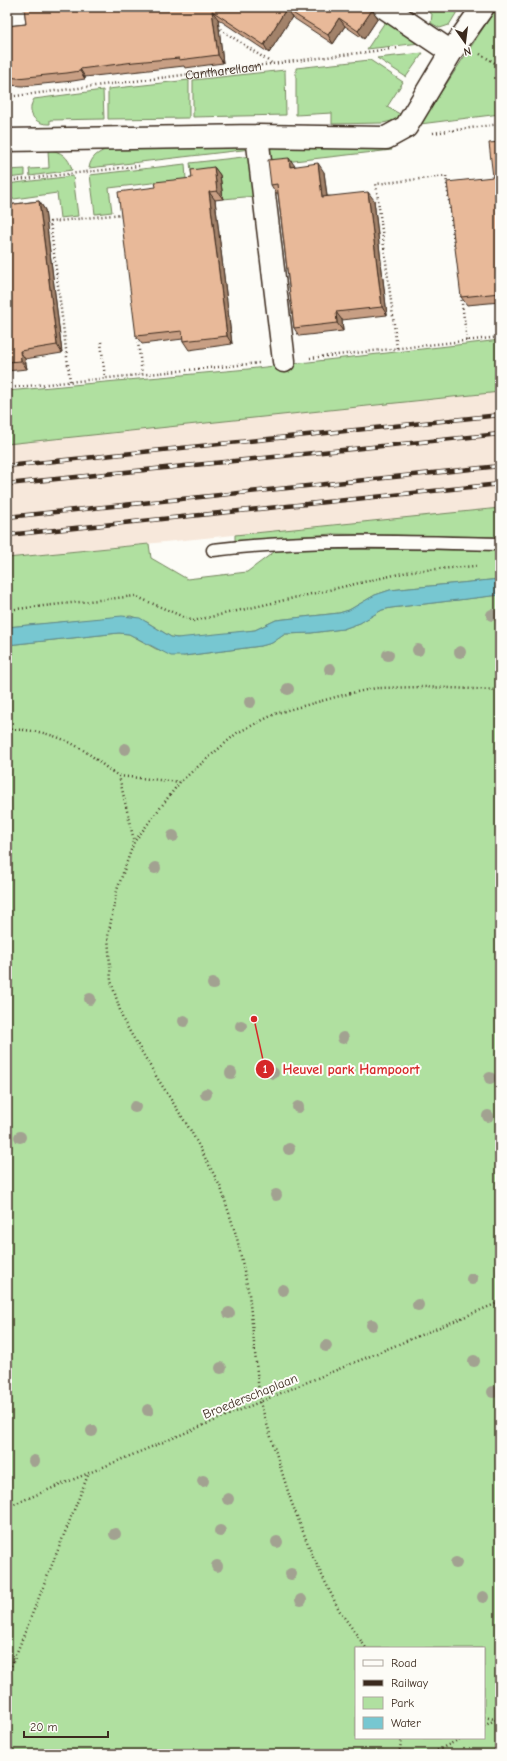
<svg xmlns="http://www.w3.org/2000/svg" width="507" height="1761" viewBox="0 0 507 1761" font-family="'Comic Neue',sans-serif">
<rect width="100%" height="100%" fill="#fdfcf7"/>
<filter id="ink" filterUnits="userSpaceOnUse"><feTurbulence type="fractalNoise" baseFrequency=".025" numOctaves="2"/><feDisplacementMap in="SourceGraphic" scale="8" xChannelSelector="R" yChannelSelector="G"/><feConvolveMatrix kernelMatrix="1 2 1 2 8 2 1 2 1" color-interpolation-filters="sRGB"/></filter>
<g filter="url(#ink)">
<path fill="#f7e8db" d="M500 392V508L7 558V444Z"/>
<path fill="#b0e0a0" stroke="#76855f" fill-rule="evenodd" d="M421 7H460L449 25 440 28 431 23 432 14Z
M500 8V114L420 124 493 13Z
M386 14 429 42 367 49 385 22 382 19Z
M423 53 406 77 377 58Z
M370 60 403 82 387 107 400 114 396 120 383 123 332 124V113L296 115V68Z
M285 70 286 115 193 117V80Z
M189 80V118L108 119V89Z
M103 90 104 119 50 120V124C34 125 26 112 34 99Z
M251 146V149L89 168C91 156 99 152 110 148Z
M264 146H389L392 150 267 164Z
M48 150C61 151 69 157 72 170L30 176 29 169 49 168Z
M252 156 256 196 223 199 220 175 192 178 190 163Z
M185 164 186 179 109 188 112 212 95 214 90 175Z
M25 169V176L7 178V170Z
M73 176 78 216 60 218 57 193 7 200V184Z
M500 340V392L7 444V391L248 369Z
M500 508V537L332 534 235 541V535Z
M149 544 151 558 187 579 247 572 278 549 500 550V579L390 590 375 595 349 610 339 613 276 620 255 630 185 639 171 637 147 622 131 616 7 627V558Z
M500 595V1754H7V645L119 633 129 634 156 649 184 656 261 646 272 643 285 634 311 633 343 629 360 623 382 610 391 608ZM356 1648H484V1738H356Z"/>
<path fill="#77c7d1" stroke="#5f8889" d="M500 579V595L391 608 382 610 360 623 343 629 311 633 285 634 272 643 261 646 184 656H171L129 634 119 633 7 645V627L122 616 140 618 171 637 177 638 255 630 276 620 339 613 349 610 375 595 390 590Z"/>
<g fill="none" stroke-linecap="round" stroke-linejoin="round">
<g stroke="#3b2a1e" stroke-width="15">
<path id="lane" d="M213 550C308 538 404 542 500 544"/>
</g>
<g stroke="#3b2a1e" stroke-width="25">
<path id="street" d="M384 7 451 52
M257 136 284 361
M7 140 257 136 386 138 406 127 451 52 483 7"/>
</g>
<g stroke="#3b2a1e" stroke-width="2.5" stroke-dasharray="1 3" stroke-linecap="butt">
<path d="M217 27 273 64"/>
<path d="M480 54 500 66"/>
<path id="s1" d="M7 97 399 48"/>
<path d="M433 133 500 124"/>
<path d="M7 181 139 166"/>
<path d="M461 296 467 341"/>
<path d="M137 334 142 374"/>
<path d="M101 342 105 378"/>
<path d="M397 348 376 184 446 176 455 251"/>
<path d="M310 358 500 337"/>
<path d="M70 381 50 222 122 214"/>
<path d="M7 388 259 363"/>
<path d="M7 610 135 596 193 621 412 571 476 566"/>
<path d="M7 730C37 728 65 737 89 754 99 761 108 770 119 776L134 841"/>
<path d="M119 776 180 782 237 733 277 713 347 694 376 688 423 687 500 690"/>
<path d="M180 782 134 842 117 890 108 936 111 981 123 1020 156 1076 191 1131 221 1188 237 1238 249 1294 260 1402 291 1501 313 1557 339 1610 366 1648"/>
<path d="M7 1507 500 1302"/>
<path d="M7 1677 88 1475"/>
<path d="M484 1717 500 1720"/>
<path d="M484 1726 495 1720"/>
<path d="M399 1754 402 1738"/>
<path d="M430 1754 462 1738"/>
</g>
<use href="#lane" stroke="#fdfcf7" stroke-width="12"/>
<use href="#street" stroke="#fdfcf7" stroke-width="22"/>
<g stroke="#3b2a1e" stroke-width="4.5">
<path id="rail" d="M7 466 500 415
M7 484 500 434
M7 517 500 466
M7 535 500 484"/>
</g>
<use href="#rail" stroke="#fdfcf7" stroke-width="3" stroke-dasharray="9" stroke-linecap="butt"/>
</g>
<g fill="#a2a291">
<circle cx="492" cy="615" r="6"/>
<circle cx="418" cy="650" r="6"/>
<circle cx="460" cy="652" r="6"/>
<circle cx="388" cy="655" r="6"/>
<circle cx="330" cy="669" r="6"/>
<circle cx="288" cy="689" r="6"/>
<circle cx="250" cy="702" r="6"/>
<circle cx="125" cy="749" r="6"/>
<circle cx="173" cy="836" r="6"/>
<circle cx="155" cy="868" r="6"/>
<circle cx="213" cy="984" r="6"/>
<circle cx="90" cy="999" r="6"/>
<circle cx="184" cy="1021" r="6"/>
<circle cx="241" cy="1026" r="6"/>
<circle cx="343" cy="1038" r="6"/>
<circle cx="231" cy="1073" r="6"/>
<circle cx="273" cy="1073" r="6"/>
<circle cx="490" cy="1078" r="6"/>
<circle cx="206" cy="1094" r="6"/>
<circle cx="135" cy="1107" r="6"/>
<circle cx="298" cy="1107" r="6"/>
<circle cx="488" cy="1116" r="6"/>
<circle cx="20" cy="1137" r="6"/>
<circle cx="289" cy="1149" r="6"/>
<circle cx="276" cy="1195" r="6"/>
<circle cx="472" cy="1279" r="6"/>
<circle cx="283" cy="1290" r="6"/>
<circle cx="418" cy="1305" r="6"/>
<circle cx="229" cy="1313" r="6"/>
<circle cx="372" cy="1325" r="6"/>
<circle cx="326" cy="1346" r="6"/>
<circle cx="474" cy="1361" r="6"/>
<circle cx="221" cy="1368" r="6"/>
<circle cx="493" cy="1392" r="6"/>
<circle cx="148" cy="1410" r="6"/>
<circle cx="92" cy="1431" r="6"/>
<circle cx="34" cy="1461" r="6"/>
<circle cx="203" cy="1481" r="6"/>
<circle cx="228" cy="1499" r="6"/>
<circle cx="220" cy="1531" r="6"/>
<circle cx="115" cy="1534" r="6"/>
<circle cx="277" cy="1542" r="6"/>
<circle cx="456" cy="1563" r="6"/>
<circle cx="217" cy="1566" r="6"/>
<circle cx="291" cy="1574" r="6"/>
<circle cx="483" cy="1597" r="6"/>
<circle cx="301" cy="1600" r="6"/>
</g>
<path fill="#c89f84" stroke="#3b2a1e" d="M24 7H368L378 18 364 39 345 26 333 44 292 17 269 53 218 19 223 63 185 68 184 66 140 71 85 77V79L73 81 23 86 7 85V26L26 24Z
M500 142V302L467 305 461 297 493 177Z
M295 166 324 172 327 196 374 200 387 315 342 320 343 331 299 336 294 328 278 193H276L271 185Z
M214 167 220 175 223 199 215 200 232 344 189 350 183 341V339L142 344 136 336 156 187 192 178Z
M39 201 45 210 62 353 25 359 27 369 7 371V205Z"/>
<path fill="#a2826b" stroke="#3b2a1e" d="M286 9 292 17 269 53 264 45Z
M372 10 378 18 364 39 358 31Z
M212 11 218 19 223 63 218 55Z
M339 18 345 26 333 44 328 35Z
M80 69 85 77V79L80 71Z
M289 158 295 166 290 167Z
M318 163 324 172 328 205 322 197Z
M214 167 220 175 223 199 217 191Z
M209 192 215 200 232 344 227 336Z
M368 192 374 200 387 315 382 307Z
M39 201 45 210 62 353 57 345Z
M336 312 342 320 343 331 337 323Z
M20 351 25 359 27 369 21 361Z"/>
<path fill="#e8b999" stroke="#3b2a1e" d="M24 7H368L372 10 358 31 339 18 328 35 286 9 264 45 212 11 218 55 179 60V58L134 62 80 69V71L67 73 17 78 7 77V26L26 24Z
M500 142V293L461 297 447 182 493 177 489 143Z
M289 158 290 167 318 163 322 197 368 192 382 307 336 312 337 323 294 328 277 184 271 185 268 160Z
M214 167 217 191 209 192 227 336 183 341 182 331 136 336 118 192 156 187 155 182 192 178 191 170Z
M39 201 57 345 20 351 21 361 7 362V205Z"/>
</g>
<g text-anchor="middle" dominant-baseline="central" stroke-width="4" stroke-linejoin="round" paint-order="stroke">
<g font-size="13" fill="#3b2a1e" stroke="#fdfcf7">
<text stroke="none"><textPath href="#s1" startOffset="218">Cantharellaan</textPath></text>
<text transform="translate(250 1396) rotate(-22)">Broederschaplaan</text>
</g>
</g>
<path fill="none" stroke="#d62828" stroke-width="1.5" d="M254 1019L265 1069"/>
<g fill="#d62828" stroke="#fdfcf7" stroke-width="1.5">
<circle cx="254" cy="1019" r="4"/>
<circle cx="265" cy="1069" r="10"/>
</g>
<g font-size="12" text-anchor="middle" font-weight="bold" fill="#fff">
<text x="265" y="1073">1</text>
</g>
<g font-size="14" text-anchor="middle" font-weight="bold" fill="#d62828" stroke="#fdfcf7" stroke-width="4" stroke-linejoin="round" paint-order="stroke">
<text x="351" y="1074">Heuvel park Hampoort</text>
</g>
<rect width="507" height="1761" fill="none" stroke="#fdfcf7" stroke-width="24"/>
<rect x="12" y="12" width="483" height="1737" fill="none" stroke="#3b2a1e" stroke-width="1.5" filter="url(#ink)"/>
<rect x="355" y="1647" width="130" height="92" fill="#fdfcf7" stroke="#afa8a0"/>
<rect x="363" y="1660" width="20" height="6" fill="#fdfcf7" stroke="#afa8a0"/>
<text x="391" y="1667" font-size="12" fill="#3b2a1e">Road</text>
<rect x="363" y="1680" width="20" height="6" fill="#3b2a1e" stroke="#afa8a0"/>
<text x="391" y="1687" font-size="12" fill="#3b2a1e">Railway</text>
<rect x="363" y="1697" width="20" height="12" fill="#b0e0a0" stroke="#afa8a0"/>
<text x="391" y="1707" font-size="12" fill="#3b2a1e">Park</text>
<rect x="363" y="1717" width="20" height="12" fill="#77c7d1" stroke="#afa8a0"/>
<text x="391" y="1727" font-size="12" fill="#3b2a1e">Water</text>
<g transform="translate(465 42) rotate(166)" stroke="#fdfcf7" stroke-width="3" paint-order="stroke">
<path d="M0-3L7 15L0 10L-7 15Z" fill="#3b2a1e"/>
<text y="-6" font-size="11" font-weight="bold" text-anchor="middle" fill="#3b2a1e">N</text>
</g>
<path d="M24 1731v6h84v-6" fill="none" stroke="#3b2a1e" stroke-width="2"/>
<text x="30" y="1731" font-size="12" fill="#3b2a1e" stroke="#fdfcf7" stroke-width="3" paint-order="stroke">20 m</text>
</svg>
